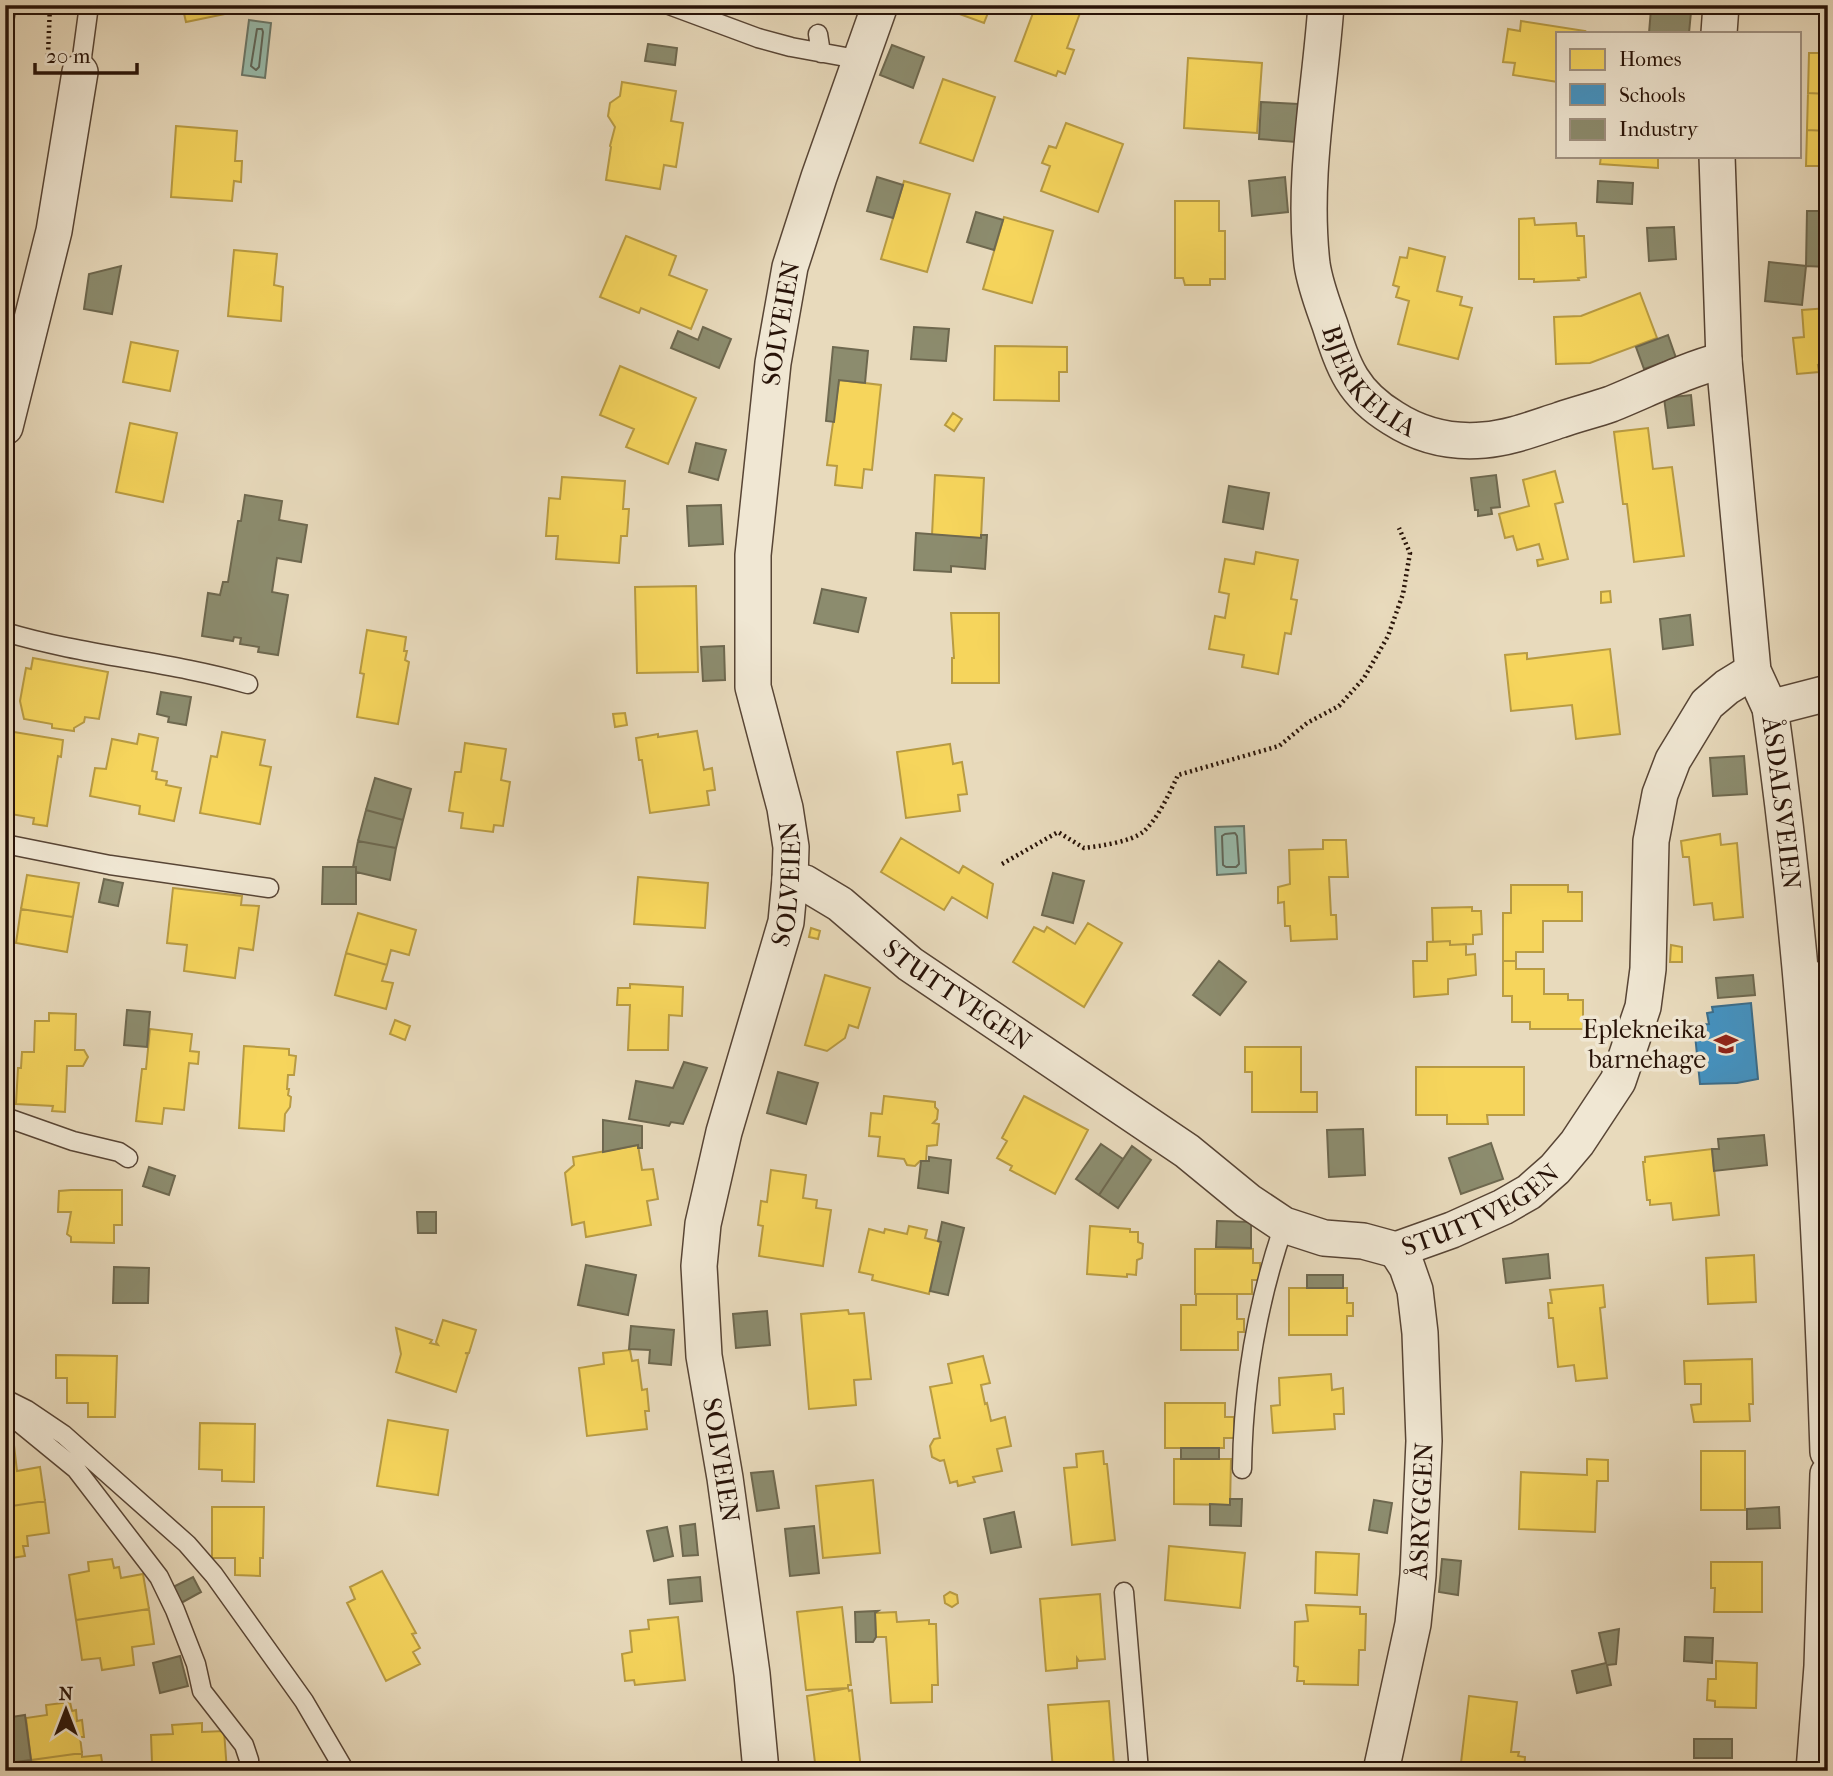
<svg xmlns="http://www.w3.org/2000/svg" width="1833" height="1776" viewBox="0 0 1833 1776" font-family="'IM FELL French Canon',serif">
<rect width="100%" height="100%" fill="#e8dabc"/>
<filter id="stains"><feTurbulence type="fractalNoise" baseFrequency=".00286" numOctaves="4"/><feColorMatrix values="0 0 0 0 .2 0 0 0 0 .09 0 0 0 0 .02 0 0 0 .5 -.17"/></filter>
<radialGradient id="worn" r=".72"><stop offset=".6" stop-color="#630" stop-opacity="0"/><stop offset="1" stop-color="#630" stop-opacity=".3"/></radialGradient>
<path fill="#98bbab" stroke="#6b786a" stroke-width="2" d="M249 20 271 23 265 78 242 75Z
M1244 826 1246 873 1217 875 1215 827Z"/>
<path fill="#f6d55c" stroke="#b89b43" stroke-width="2" d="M182 5H223L225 14 186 22Z
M935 5H991L984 23Z
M1036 5H1083L1067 48 1074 50 1065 74 1058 71 1056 76 1015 61Z
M1521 21 1585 31 1584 33H1558V82L1513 75 1515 63 1503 62 1508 29 1520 31Z
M1809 53H1828V94L1808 93Z
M1188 58 1262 63 1257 133 1184 128Z
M943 79 995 97 973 161 920 143Z
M622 82 676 91 671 121 683 123 676 167 664 165 660 189 606 180 611 147 610 146 615 127 608 116 610 103 620 96Z
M1808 93 1828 94V131L1807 130Z
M1066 123 1123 144 1098 212 1041 191 1050 166 1042 163 1049 146 1056 148Z
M176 126 237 131 235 161H242L241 182 234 181 232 201 171 197Z
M1807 130 1828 131V166H1806Z
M1601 156H1658V168L1600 164Z
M904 181 950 194 927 272 881 259Z
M1175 201H1219V231H1225V279H1210V285H1185L1183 278H1175Z
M1004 217 1053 231 1032 303 983 289Z
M1534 218 1535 225 1576 223 1577 236H1584L1586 277 1578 278 1579 280 1534 282V279H1519V219Z
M626 236 676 256 669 275 707 290 691 329 641 308 639 313 600 297Z
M1409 248 1445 257 1437 291 1462 297 1460 305 1472 308 1458 359 1398 344 1409 301 1396 297 1399 287 1393 285 1400 257 1407 258Z
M234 250 277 254 274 285 283 287 281 321 228 316Z
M1640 293 1657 338 1590 363 1556 364 1554 317 1581 316Z
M1828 308V364L1818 365 1819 372 1797 374 1793 338 1804 337 1802 310Z
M131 342 178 351 170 391 123 382Z
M995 346 1067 347V372H1059V401L994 400Z
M620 366 696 398 668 464 626 447 634 429 600 415Z
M839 380 881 385 872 470 864 469 862 488 835 485 837 466 827 465Z
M953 413 962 419 954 431 945 425Z
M130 423 177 433 163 502 116 492Z
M1648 428 1653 469 1672 467 1684 556 1634 562 1627 504H1623L1614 432Z
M1555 471 1563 502 1555 504 1568 559 1538 566 1537 560 1543 559 1539 544 1517 550 1513 536 1505 538 1499 514 1529 506 1523 480Z
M935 475 984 478 981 538 932 535Z
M562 477 625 481 623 509H629L627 536H621L619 563 556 559 558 536H546L549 498 560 499Z
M1256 552 1298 560 1291 599 1297 600 1291 634 1285 633 1278 674 1242 667 1244 655 1209 649 1215 616 1225 618 1229 594 1219 592 1225 559 1254 564Z
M696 586 698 672 637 673 635 587Z
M1610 591 1611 602 1601 603V592Z
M951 613H999V683H952V658H954Z
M367 630 406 637 404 651H407L405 660 409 662 398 724 357 717 364 674 360 673Z
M1610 649 1620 734 1576 739 1572 705 1511 711 1505 655 1527 653V659Z
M33 658 108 672 99 719 85 717 84 722 74 728V731L52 728V724L24 719 20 701 26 668 31 669Z
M625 713 627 725 615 727 613 714Z
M697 731 704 770 712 768 715 790 707 791 709 805 650 813 642 760H639L636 738 658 734V737Z
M14 732 63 740 61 757 58 756 47 826 33 824 34 818 5 813V760L8 745 12 746Z
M222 732 265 740 260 765 271 767 260 824 200 813 211 756 217 757Z
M139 734 158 738 152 771 157 772 156 779 167 781 166 785 181 788 174 821 139 814 140 806 90 796 95 768 106 769 112 739 137 744Z
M465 743 506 749 501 780 510 782 503 826 494 825 493 832 461 828 463 813 449 811 455 772H461Z
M950 744 953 764 962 762 967 794 958 795 960 811 906 818 897 752Z
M1720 834 1721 845 1737 843 1743 917 1714 920 1712 903 1694 905 1689 857H1683L1681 841Z
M901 838 959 873 963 866 993 884 987 918 952 897 944 910 881 872Z
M1323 840H1346L1348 877H1329L1331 915H1336L1337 939 1291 941 1290 926H1285L1284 902 1278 903V887L1290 884 1289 850 1323 849Z
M27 875 79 883 73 917 21 909Z
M638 877 708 883 705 928 634 924Z
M1511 885H1568V892H1582V921H1543V952H1516V961H1503V913H1511Z
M173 888 242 896 241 905 259 906 253 950 239 948 235 978 184 971 187 945 167 943Z
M1472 907V911H1481L1482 934 1473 935V944L1450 945V941L1433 942 1432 908Z
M21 909 73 917 67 952 16 943Z
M358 913 416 930 409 955 391 950 387 965 346 953Z
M1088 923 1122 943 1084 1007 1013 962 1034 927 1044 932 1047 927 1075 944Z
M811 928 820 931 818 939 809 937Z
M1450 941V945L1466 944V955L1475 954 1476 975 1448 979V994L1414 997 1413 961H1427V942Z
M1671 945 1682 947V962H1670Z
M346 953 387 965 382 981 393 983 386 1009 335 995Z
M1503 961H1516V969H1544V994H1568V1000H1583V1029H1530V1022H1512V996H1503Z
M825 975 870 988 858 1028 849 1025 845 1038 827 1051 805 1045Z
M630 984 683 987 682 1016 669 1015 668 1050H628L630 1005H617L618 988H630Z
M49 1013 76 1014 75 1050H84L88 1057 83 1066H67L65 1112 52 1111 53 1106 16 1104 18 1068H21L22 1052H34L35 1021H49Z
M395 1020 410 1026 405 1040 390 1034Z
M150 1029 192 1034 190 1051 199 1052 198 1064 189 1063 184 1110 164 1108 162 1124 136 1121 142 1069H146Z
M244 1046 289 1049V1055L296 1056 294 1075H288L287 1089H289L288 1095 291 1097 290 1107 285 1114 284 1131 239 1128Z
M1245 1047H1301V1092H1317V1112H1252V1072H1245Z
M1416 1067H1524V1115H1487L1488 1124H1447V1115H1416Z
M884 1096 935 1102V1107L938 1110 937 1119 933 1123 939 1124 937 1145 927 1146 926 1161H920L915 1166 907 1165 904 1159 878 1156 880 1137 869 1136 871 1113 882 1114Z
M1024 1096 1088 1130 1055 1194 1010 1170 1012 1166 997 1158 1007 1141 1002 1138Z
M638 1145 642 1170 653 1169 658 1199 647 1201 651 1225 586 1237 584 1222 572 1225 565 1173 574 1165 573 1157Z
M1712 1149 1719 1215 1673 1220 1671 1203 1650 1205V1200H1647L1643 1162H1645V1157Z
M771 1170 806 1175 803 1198 817 1200 816 1208 831 1210 823 1266 759 1256 763 1226 758 1225 761 1201 767 1202Z
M71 1190H122V1225H114V1243L71 1242V1237L67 1234 71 1212H58L59 1191Z
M909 1226 927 1230 925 1238 941 1242 929 1294 872 1280 873 1275 859 1272 869 1229 884 1233 885 1229 907 1234Z
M1090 1226 1130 1229V1232H1138V1242L1143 1244 1142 1258 1137 1260 1136 1275 1127 1274V1277L1087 1274Z
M1195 1249H1253V1263H1260V1280H1252V1294H1195Z
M1754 1255 1756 1302 1708 1304 1706 1258Z
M1603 1285 1605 1307 1600 1308 1607 1378 1576 1381 1574 1365 1558 1367 1553 1318H1549L1548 1303H1552L1550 1290Z
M1289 1288H1347V1303H1353V1316H1347V1335H1289Z
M1196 1294H1237V1319H1244V1332H1238V1350H1181V1305H1196Z
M848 1310 849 1314 864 1313 871 1379 854 1380 856 1405 809 1409 801 1314Z
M443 1320 476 1330 469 1353H465L468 1354 456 1392 396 1372 401 1354 396 1328 432 1340 430 1343 438 1345 436 1342Z
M630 1350 632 1361 638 1360 642 1390 647 1389 649 1411H645L647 1429 587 1436 579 1368 604 1364 603 1353Z
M56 1355 117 1356 115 1417H88V1403H67V1378H56Z
M983 1356 990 1383 981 1385 985 1404 987 1403 991 1421 1005 1417 1011 1446 997 1449 1002 1471 973 1477 975 1482 958 1486 957 1481 950 1483 944 1460 940 1461 932 1457 930 1446 934 1439 940 1438 930 1387 952 1383 948 1364Z
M1752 1359 1753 1404H1749L1750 1421 1694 1422 1691 1405 1701 1404V1384H1685L1684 1361Z
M1331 1374 1332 1390 1343 1388 1344 1414H1334L1335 1429 1273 1433 1271 1406 1280 1405 1279 1378Z
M1165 1403H1225V1417H1234V1438H1224V1448H1165Z
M388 1420 448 1430 438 1495 377 1486Z
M200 1423 255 1424 254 1482 222 1481V1470L199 1469Z
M14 1445 17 1471 40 1467 45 1501 5 1507V1446Z
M1103 1451 1104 1464H1107L1115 1540 1072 1545 1064 1468 1077 1467 1076 1454Z
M1701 1451H1745V1510H1701Z
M1174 1459H1231L1230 1505 1174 1504Z
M1587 1459 1608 1460V1481H1597L1595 1532 1519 1529 1521 1472 1587 1475Z
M873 1480 880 1553 823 1558 816 1486Z
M45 1501 49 1533 27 1536 28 1546H23L25 1556 5 1559V1507Z
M212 1507H264L263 1558H260V1576L235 1575V1558H212Z
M1169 1546 1245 1553 1240 1608 1165 1600Z
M1316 1552 1359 1554 1357 1595 1315 1593Z
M112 1559 114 1568 119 1567 121 1578 143 1574 149 1609 76 1620 69 1575 89 1571 88 1562Z
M1711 1562H1762V1612H1714L1715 1588H1711Z
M382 1571 416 1633 412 1634 420 1648 413 1652 420 1664 386 1681 347 1603 355 1599 350 1587Z
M950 1592 957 1595 958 1603 952 1607 945 1603 944 1596Z
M1100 1594 1105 1659 1079 1661 1077 1658V1668L1046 1671 1040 1599Z
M1306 1605 1360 1607V1614H1366L1365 1650H1359L1358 1685 1304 1684V1681H1297L1298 1667 1294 1666 1295 1622 1308 1621Z
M842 1607 851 1685H848V1688L806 1690 797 1612Z
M149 1609 154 1644 132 1647 134 1665 102 1670 100 1658 82 1660 76 1620Z
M896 1612 897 1622 929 1620V1624H936L938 1685H932V1702L891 1703 886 1637H876L875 1613Z
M678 1617 685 1680 635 1685 634 1680 625 1681 622 1654 632 1652 630 1631 649 1629 648 1620Z
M1716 1661 1757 1663 1756 1708 1715 1707V1701L1707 1700 1708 1679H1716Z
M848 1688 849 1691 852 1690 861 1769 816 1771 807 1696Z
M1469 1696 1517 1702 1511 1752H1519L1518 1756 1525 1757 1524 1771H1460Z
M1109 1701 1114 1765 1086 1766V1771H1053L1048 1705Z
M70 1702 72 1711 76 1710 77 1721 82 1720 84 1737H80L82 1753 31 1760 26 1718 47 1715 46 1705Z
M202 1723V1732L224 1731 227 1771H140V1765L152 1763 151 1735 173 1734 172 1725Z
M82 1753V1757L101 1755 103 1768 85 1771H33L31 1760Z
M1283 1764V1769H1328V1771H1246V1765Z
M1700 1767 1752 1770V1771H1700Z"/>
<path fill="#4393c3" stroke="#3b6d8b" stroke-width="2" d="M1751 1003 1758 1079 1737 1083 1700 1084 1694 1025 1709 1024 1707 1013 1713 1012 1712 1007Z"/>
<path fill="#8c8c6e" stroke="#6e684f" stroke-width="2" d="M1651 9 1691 12 1689 33H1649Z
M648 44 677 48 675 65 645 61Z
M892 45 924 57 913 88 880 75Z
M1261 102 1298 104 1296 142 1259 139Z
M877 177 903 185 893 218 867 211Z
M1285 177 1288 212 1252 216 1249 181Z
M1598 181 1633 183 1632 204 1597 202Z
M1807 211H1828V267L1806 266Z
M976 212 1003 220 994 250 967 242Z
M1674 227 1676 259 1649 261 1647 228Z
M1769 262 1806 266 1802 305 1765 301Z
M121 266 112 314 84 309 89 274Z
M703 327 731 339 719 368 671 348 678 331 698 340Z
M914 327 949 329 946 361 911 359Z
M1668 335 1676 358 1644 369 1636 347Z
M833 347 868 351 865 383 839 380 834 422 826 421Z
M1691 395 1694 425 1668 428 1664 398Z
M696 443 726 450 718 480 689 472Z
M1496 475 1500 507 1491 508 1492 514 1478 516V510H1475L1471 478Z
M1229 486 1269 493 1263 529 1223 522Z
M245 495 282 501 279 520 307 525 301 562 277 558 272 592 288 595 278 655 258 652 259 647 240 644 241 638 234 637 233 641 202 636 208 593 220 595 223 582H228L238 521H241Z
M721 505 723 544 689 546 687 506Z
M916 533 981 538V535H987L985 569 951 566V572L914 570Z
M822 589 866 598 858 632 814 623Z
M1690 615 1693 645 1663 649 1660 619Z
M724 646 725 680 703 681 701 647Z
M161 692 191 697 186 725 168 722 169 717 157 714Z
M1744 756 1747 794 1713 796 1710 758Z
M375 778 411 789 403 820 366 810Z
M366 810 403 820 396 848 358 841Z
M358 841 396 848 390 880 356 872V867H353Z
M323 867H356V904H322Z
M1053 873 1084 881 1073 923 1042 915Z
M104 879 123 883 118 906 99 902Z
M1219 961 1246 982 1220 1015 1193 995Z
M1753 975 1755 995 1718 998 1716 978Z
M127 1010 150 1012 147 1047 124 1045Z
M684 1062 707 1068 683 1124 671 1122 669 1126 629 1119 636 1081 673 1088Z
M778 1072 818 1083 806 1124 767 1113Z
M603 1120 642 1126V1148H638V1145L603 1152Z
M1363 1129 1365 1175 1329 1177 1327 1130Z
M1764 1135 1767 1165 1714 1171 1712 1149H1719L1718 1139Z
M1491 1143 1503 1179 1461 1194 1449 1158Z
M1101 1144 1123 1159 1099 1195 1076 1179Z
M1132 1146 1151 1160 1118 1208 1099 1195Z
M929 1157 951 1160 948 1193 918 1188 921 1161H929Z
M149 1167 175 1176 169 1195 143 1186Z
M417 1212H436V1233H418Z
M1217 1221 1251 1222V1248L1216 1247Z
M942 1222 964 1228 948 1295 930 1291 941 1242 938 1241Z
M1548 1254 1550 1278 1506 1283 1503 1259Z
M586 1265 636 1275 628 1315 578 1305Z
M114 1267 149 1268 148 1303H113Z
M1307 1275H1343V1288H1307Z
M767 1311 770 1345 736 1348 733 1314Z
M631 1326 674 1330 671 1365 649 1363 650 1350 629 1349Z
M1181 1448H1219V1459H1181Z
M773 1471 779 1508 757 1511 751 1473Z
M1230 1499H1242L1241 1526 1210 1525V1504L1230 1505Z
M1374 1500 1392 1503 1387 1533 1369 1530Z
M1779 1507 1780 1528 1747 1529V1509Z
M1014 1512 1021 1547 991 1553 984 1519Z
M695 1524 698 1555 683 1556 680 1526Z
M814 1526 819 1573 790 1576 785 1529Z
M667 1527 673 1556 654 1561 647 1531Z
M1442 1559 1461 1561 1458 1595 1439 1592Z
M193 1577 201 1592 181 1603 173 1587Z
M700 1577 702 1601 670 1604 668 1580Z
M878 1611 875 1613 876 1637 873 1642H856L855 1612Z
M1619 1629 1616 1664 1607 1665 1611 1685 1577 1693 1572 1671 1606 1663 1599 1633Z
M1685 1637 1713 1638 1712 1663 1684 1661Z
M180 1656 188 1686 160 1693 153 1663Z
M25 1715 31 1760 8 1763 5 1718Z
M1694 1739H1732V1758H1694Z
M31 1760 33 1771H9L8 1763Z"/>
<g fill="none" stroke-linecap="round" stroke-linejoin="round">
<path stroke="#60675a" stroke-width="2" d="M257 29H262L263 32 259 67 256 70 251 66Z
M1235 833 1237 836 1239 864 1236 867H1226L1223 865 1222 836 1225 834Z"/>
<g stroke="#584535" stroke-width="21">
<path id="lane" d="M669 5 758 38 791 47 862 60
M818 34 821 53
M80 72 89 5
M5 632C85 656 168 661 248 684
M5 844 110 865 269 888
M1800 972 1828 971
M5 1117 73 1141 119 1152 128 1158
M5 1399 27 1410 64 1435 187 1544 214 1575 304 1701 345 1771
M5 1411 76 1469 159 1577 175 1610 196 1664 202 1691 244 1745 249 1760 250 1771
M1242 1469C1243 1385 1257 1304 1284 1225
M1124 1592 1139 1771"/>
</g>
<g stroke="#584535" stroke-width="38">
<g id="street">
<path id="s1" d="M1326 5C1320 91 1302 177 1312 264 1315 285 1323 305 1330 325 1344 368 1352 393 1393 418 1421 436 1451 443 1484 440 1510 438 1535 428 1560 420 1577 414 1594 410 1611 404 1648 389 1685 370 1724 360"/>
<path d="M1719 33 1721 5"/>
<path id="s2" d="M1717 156 1724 360 1753 671 1770 708C1805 954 1820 1203 1828 1452"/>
<path d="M5 427 54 231 80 72"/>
<path d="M1770 708 1828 693"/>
<path id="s3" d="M790 879 805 883 840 904 910 964 1187 1151 1248 1201 1284 1225 1324 1238 1363 1241 1396 1250 1452 1230 1503 1207 1529 1192 1555 1169 1577 1143 1618 1081 1643 1007 1648 969 1651 841 1660 794 1673 760 1707 704 1727 687 1753 671"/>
<path id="s4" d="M761 1771 752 1674 725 1478 704 1356 699 1266 703 1224 724 1132 786 922 790 879 791 847 785 808 753 687V555L773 363 790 267 819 177 880 5"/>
<path id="s5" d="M1381 1771 1413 1624 1418 1575 1424 1441 1420 1333 1415 1290 1407 1267 1396 1250"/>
<path d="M1814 1771 1822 1666 1828 1474"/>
</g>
</g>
<path stroke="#281308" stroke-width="4.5" stroke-dasharray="2 3.5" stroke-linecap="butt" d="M48 55 50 5
M1002 864 1058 832 1084 848C1100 846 1130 842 1143 832 1158 819 1170 792 1178 775L1279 746 1307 723 1339 706 1364 678 1388 636 1403 594 1410 553 1399 528"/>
<use href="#lane" stroke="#f0e7d3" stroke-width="18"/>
<use href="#street" stroke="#f0e7d3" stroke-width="35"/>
<path stroke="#281308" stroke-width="5" stroke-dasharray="12 12" stroke-linecap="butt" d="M5 90 14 5"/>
</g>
<defs>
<g id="school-bare" transform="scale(1.89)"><path d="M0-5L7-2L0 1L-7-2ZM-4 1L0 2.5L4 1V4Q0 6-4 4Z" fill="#8f2418" stroke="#f0e7d3" stroke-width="2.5" paint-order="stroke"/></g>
</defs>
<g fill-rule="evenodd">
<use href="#school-bare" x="1726" y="1044"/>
</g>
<g text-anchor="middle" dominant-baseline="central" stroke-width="7" stroke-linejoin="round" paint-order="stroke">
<g font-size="26" fill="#281308" stroke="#f0e7d3">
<text stroke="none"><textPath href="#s4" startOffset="1470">SOLVEIEN</textPath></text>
<text stroke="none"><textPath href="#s1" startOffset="394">BJERKELIA</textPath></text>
<text stroke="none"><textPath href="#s2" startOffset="653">ÅSDALSVEIEN</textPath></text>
<text stroke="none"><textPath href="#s4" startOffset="903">SOLVEIEN</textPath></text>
<text stroke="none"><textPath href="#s3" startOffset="205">STUTTVEGEN</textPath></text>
<text stroke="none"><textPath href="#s3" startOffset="814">STUTTVEGEN</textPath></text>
<text transform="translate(721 1460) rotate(81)">SOLVEIEN</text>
<text stroke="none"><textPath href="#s5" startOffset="264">ÅSRYGGEN</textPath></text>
</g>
<g font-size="26" fill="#281308" stroke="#f0e7d3" text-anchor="end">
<text x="1706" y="1029">Eplekneika<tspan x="1706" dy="30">barnehage</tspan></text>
</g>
</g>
<rect width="1833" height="1776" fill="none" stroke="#e8dabc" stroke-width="28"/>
<rect x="7" y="7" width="1819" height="1762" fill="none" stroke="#281308" stroke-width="3.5"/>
<rect x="14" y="14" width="1805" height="1748" fill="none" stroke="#281308" stroke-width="2"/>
<rect x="1556" y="32" width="245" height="126" fill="#f0e7d3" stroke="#a09282" stroke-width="2"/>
<rect x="1570" y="49" width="35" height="21" fill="#f6d55c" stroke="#a09282" stroke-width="2"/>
<text x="1619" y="66" font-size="21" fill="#281308">Homes</text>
<rect x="1570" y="84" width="35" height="21" fill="#4393c3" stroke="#a09282" stroke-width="2"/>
<text x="1619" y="102" font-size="21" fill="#281308">Schools</text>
<rect x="1570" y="119" width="35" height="21" fill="#8c8c6e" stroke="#a09282" stroke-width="2"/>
<text x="1619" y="136" font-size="21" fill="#281308">Industry</text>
<g transform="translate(66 1710)" stroke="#f0e7d3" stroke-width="5" paint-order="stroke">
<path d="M0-5L12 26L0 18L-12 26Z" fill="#281308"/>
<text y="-10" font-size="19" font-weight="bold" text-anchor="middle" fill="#281308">N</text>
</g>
<path d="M35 63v10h102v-10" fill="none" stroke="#281308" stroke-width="3.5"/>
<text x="46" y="63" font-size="21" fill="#281308" stroke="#f0e7d3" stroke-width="5" paint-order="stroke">20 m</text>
<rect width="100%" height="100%" filter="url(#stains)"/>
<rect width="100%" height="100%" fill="url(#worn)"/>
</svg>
